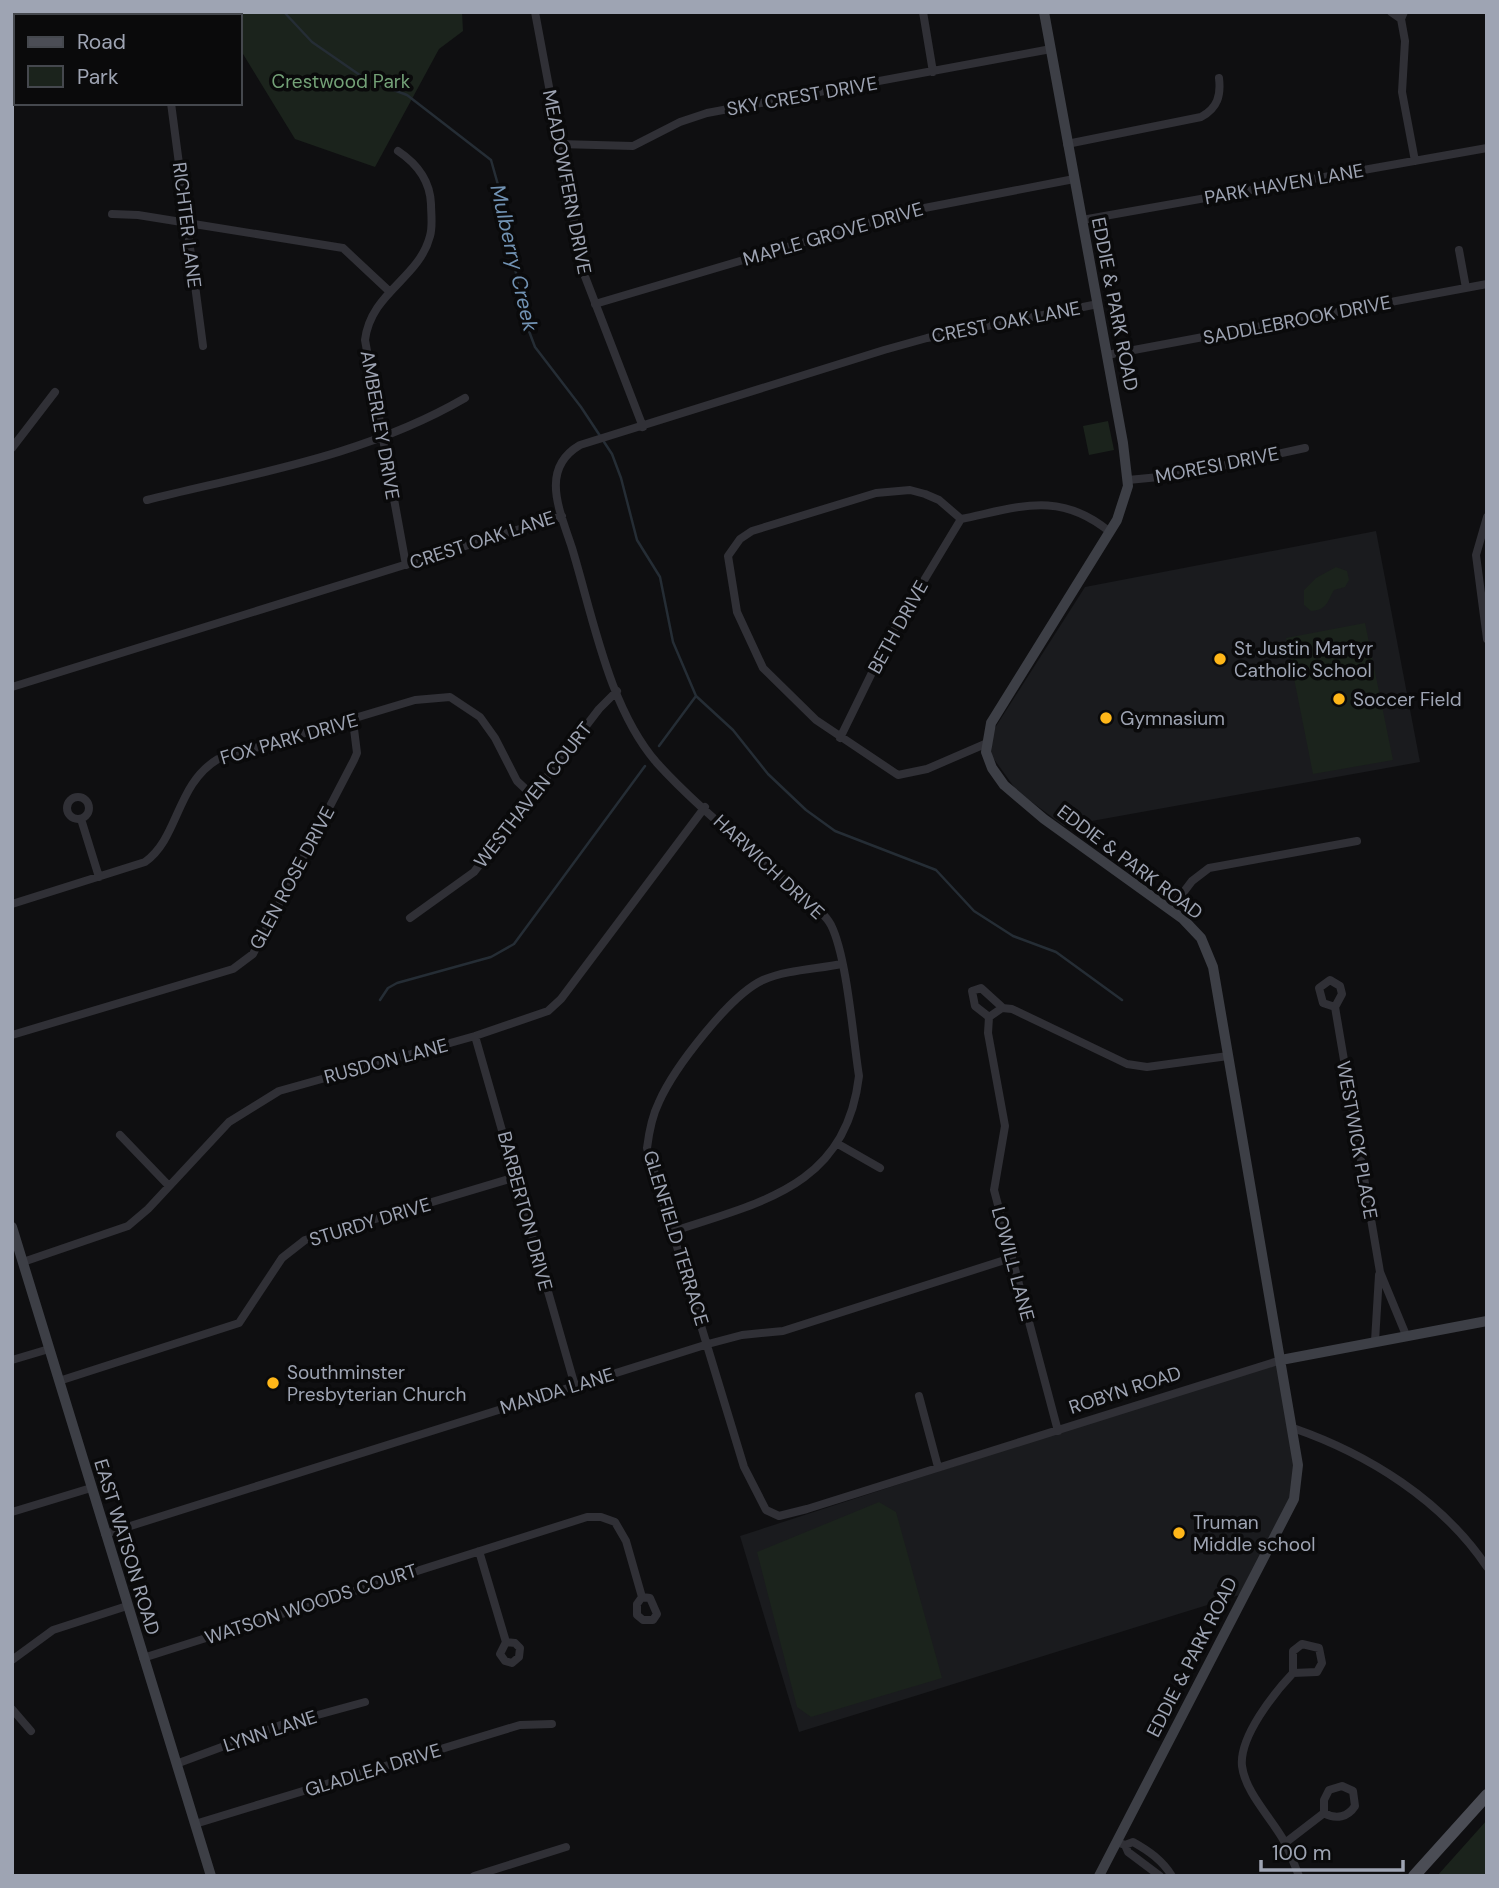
<svg xmlns="http://www.w3.org/2000/svg" width="1499" height="1888" viewBox="0 0 1499 1888" font-family="'DM Sans',sans-serif">
<rect width="100%" height="100%" fill="#0f0f11"/>
<path fill="#1a1b1e" d="M1376 531 1420 762 1064 826 1017 791 991 755 993 731 1085 587Z
M1281 1360 1294 1464 1291 1498 1246 1593 799 1732 740 1536Z"/>
<path fill="#1b231c" d="M217 12H462L463 31 439 49 375 167 295 139 240 49V16H219Z
M1108 421 1114 450 1089 455 1083 426Z
M1336 567 1347 571 1349 580 1345 587 1334 590C1327 602 1327 610 1311 611L1304 605V590L1316 578Z
M1365 623 1393 760 1313 774 1286 638Z
M879 1502 896 1512 942 1678 811 1717 797 1707 757 1552Z
M1487 1820V1876H1437Z"/>
<g fill="none" stroke-linecap="round" stroke-linejoin="round">
<path stroke="#252d35" stroke-width="2.5" d="M284 12 312 42 367 80 407 95 491 160 504 206 524 318 535 347 581 407 612 454 621 478 637 540 660 577 673 642 696 696 733 730 768 774 806 810 835 831 936 870 974 911 1013 936 1056 952 1122 1000
M659 746 696 696
M380 1000 388 988 397 983 491 957 514 944 645 766"/>
<path stroke="#303036" stroke-width="8" d="M67 12 68 16
M157 12 158 16
M535 12 584 274 643 427
M923 12 933 72
M1391 12 1401 19
M1404 12 1401 19 1405 41 1402 92 1415 161
M171 103 203 346
M559 144 633 146 680 122 707 113 1051 49
M1067 144 1201 117C1218 108 1221 95 1219 78
M398 151C416 163 430 180 431 204 431 214 433 226 430 236 419 279 371 292 365 340L406 565
M112 214 138 215 343 248 389 291
M1082 220 1487 148
M1459 250 1466 288
M595 304 909 211 1074 179
M1107 355 1487 284
M12 448 55 392
M1128 480 1180 475 1305 448
M147 500C256 473 367 455 465 398
M1487 517 1476 555 1487 639
M12 687 562 516
M840 738 888 640 961 519
M985 744 927 769 898 775 816 720 763 668 737 612 728 556 740 539 752 531 876 493 910 490 925 494 939 500 961 519C1020 507 1059 490 1110 532
M67 808a11 11 0 1 1 22 0a11 11 0 1 1-22 0Z
M81 819 99 877
M12 904 145 862C179 838 176 784 218 759L415 700 450 697 480 717 495 738 517 781 533 796
M1170 910 1192 881 1209 868 1357 841
M410 918 474 872 599 709 617 691
M842 964C817 969 786 970 763 980 730 995 674 1068 659 1102 652 1116 649 1132 647 1148L744 1467 766 1510 779 1516 807 1509 1281 1360
M1335 1007 1323 1003 1319 988 1330 980 1340 986 1342 994 1335 1007 1380 1272 1406 1335
M989 1017 975 1006 972 991 981 988 1003 1008
M12 1035 233 969 253 954 354 760 357 753 353 721
M475 1036 575 1386
M120 1135 169 1186
M838 1144 880 1168
M671 1232C761 1202 846 1187 859 1076 853 1038 847 957 831 925 823 910 802 897 790 885 746 845 697 807 657 763 609 708 593 617 572 548 560 511 539 469 580 445L884 350 927 338 1098 304
M23 1262 128 1226 148 1209 229 1122 279 1091 475 1036 548 1011 561 999 705 807
M1375 1341 1379 1275
M12 1360 49 1349
M59 1381 239 1323 282 1258 305 1240 516 1177
M919 1396 938 1467
M1293 1428C1368 1454 1442 1500 1487 1567
M1058 1431 994 1190 1005 1126 988 1033 989 1017 1002 1008 1012 1009 1127 1064 1147 1067 1228 1056
M12 1512 91 1488
M105 1534 708 1344 742 1335 783 1331 1011 1258
M479 1551 506 1642 500 1654 505 1661 512 1663 519 1657 520 1648 515 1643 506 1642
M143 1658 587 1517H601L615 1522 626 1541 642 1597 637 1604V1615L643 1620H653L657 1614 650 1598 642 1597
M12 1660 53 1630 127 1606
M1293 1673 1317 1672 1322 1663 1319 1648 1302 1644 1293 1651V1673C1274 1693 1239 1737 1242 1766 1245 1792 1272 1819 1284 1841 1290 1852 1294 1864 1299 1876
M12 1709 31 1731
M176 1764 281 1725 365 1702
M195 1824 520 1725 552 1724
M1117 1842 1125 1845 1133 1842C1149 1851 1162 1860 1172 1876
M1285 1843 1324 1813C1336 1820 1348 1817 1355 1806L1353 1791 1342 1786 1329 1790 1324 1800V1813
M1125 1845 1128 1852 1160 1876
M474 1876 566 1847"/>
<path stroke="#3d3f46" stroke-width="10" d="M1044 12 1123 443 1128 486 1117 520 991 723 986 752 992 768 1004 785 1044 819 1183 919 1201 938 1213 967 1298 1465 1294 1499 1099 1876
M12 1227 211 1876
M1281 1360 1487 1321"/>
<path stroke="#4b4d55" stroke-width="12" d="M1414 1876 1487 1795"/>
</g>
<g fill="#ffb719" stroke="#0a0a0b" stroke-width="2.5">
<circle cx="1220" cy="659" r="7"/>
<circle cx="1339" cy="699" r="7"/>
<circle cx="1106" cy="718" r="7"/>
<circle cx="273" cy="1383" r="7"/>
<circle cx="1179" cy="1533" r="7"/>
</g>
<g text-anchor="middle" dominant-baseline="central" stroke-width="7" stroke-linejoin="round" paint-order="stroke">
<g font-size="19" fill="#73a177" stroke="#0a0a0b">
<text x="341" y="81">Crestwood Park</text>
</g>
<g font-size="19" fill="#9ea4b3" stroke="#0a0a0b">
<text transform="translate(802 96) rotate(-10)">SKY CREST DRIVE</text>
<text transform="translate(567 182) rotate(79)">MEADOWFERN DRIVE</text>
<text transform="translate(1284 184) rotate(-10)">PARK HAVEN LANE</text>
<text transform="translate(187 225) rotate(83)">RICHTER LANE</text>
<text transform="translate(833 234) rotate(-16)">MAPLE GROVE DRIVE</text>
<text transform="translate(1115 304) rotate(79)">EDDIE &amp; PARK ROAD</text>
<text transform="translate(1297 320) rotate(-11)">SADDLEBROOK DRIVE</text>
<text transform="translate(1006 322) rotate(-11)">CREST OAK LANE</text>
<text transform="translate(380 425) rotate(80)">AMBERLEY DRIVE</text>
<text transform="translate(1217 465) rotate(-11)">MORESI DRIVE</text>
<text transform="translate(482 540) rotate(-18)">CREST OAK LANE</text>
<text transform="translate(898 627) rotate(-61)">BETH DRIVE</text>
<text transform="translate(289 739) rotate(-16)">FOX PARK DRIVE</text>
<text transform="translate(533 795) rotate(-52)">WESTHAVEN COURT</text>
<text transform="translate(1130 862) rotate(37)">EDDIE &amp; PARK ROAD</text>
<text transform="translate(769 867) rotate(43)">HARWICH DRIVE</text>
<text transform="translate(292 878) rotate(-62)">GLEN ROSE DRIVE</text>
<text transform="translate(386 1061) rotate(-15)">RUSDON LANE</text>
<text transform="translate(1357 1140) rotate(80)">WESTWICK PLACE</text>
<text transform="translate(525 1211) rotate(75)">BARBERTON DRIVE</text>
<text transform="translate(370 1222) rotate(-17)">STURDY DRIVE</text>
<text transform="translate(676 1238) rotate(73)">GLENFIELD TERRACE</text>
<text transform="translate(1013 1264) rotate(75)">LOWILL LANE</text>
<text transform="translate(1125 1390) rotate(-18)">ROBYN ROAD</text>
<text transform="translate(557 1391) rotate(-17)">MANDA LANE</text>
<text transform="translate(127 1547) rotate(73)">EAST WATSON ROAD</text>
<text transform="translate(311 1604) rotate(-18)">WATSON WOODS COURT</text>
<text transform="translate(1192 1657) rotate(-63)">EDDIE &amp; PARK ROAD</text>
<text transform="translate(270 1731) rotate(-18)">LYNN LANE</text>
<text transform="translate(373 1770) rotate(-17)">GLADLEA DRIVE</text>
</g>
<g font-size="19" fill="#9ea4b3" stroke="#0a0a0b" text-anchor="start">
<text x="1234" y="648">St Justin Martyr<tspan x="1234" dy="22">Catholic School</tspan></text>
<text x="1353" y="699">Soccer Field</text>
<text x="1120" y="718">Gymnasium</text>
<text x="287" y="1372">Southminster<tspan x="287" dy="22">Presbyterian Church</tspan></text>
<text x="1193" y="1522">Truman<tspan x="1193" dy="22">Middle school</tspan></text>
</g>
<g font-size="21" font-style="italic" fill="#7192b3" stroke="#0a0a0b">
<text transform="translate(514 258) rotate(77)">Mulberry Creek</text>
</g>
</g>
<rect width="1499" height="1888" fill="none" stroke="#9ea4b3" stroke-width="28"/>
<rect x="14" y="14" width="228" height="91" fill="#0a0a0b" stroke="#45484e" stroke-width="2"/>
<rect x="28" y="37" width="35" height="10" fill="#4b4d55" stroke="#45484e" stroke-width="2"/>
<text x="77" y="49" font-size="21" fill="#9ea4b3">Road</text>
<rect x="28" y="66" width="35" height="21" fill="#1b231c" stroke="#45484e" stroke-width="2"/>
<text x="77" y="84" font-size="21" fill="#9ea4b3">Park</text>
<path d="M1261 1860v10h142v-10" fill="none" stroke="#9ea4b3" stroke-width="3.5"/>
<text x="1272" y="1860" font-size="21" fill="#9ea4b3" stroke="#0a0a0b" stroke-width="5" paint-order="stroke">100 m</text>
</svg>
